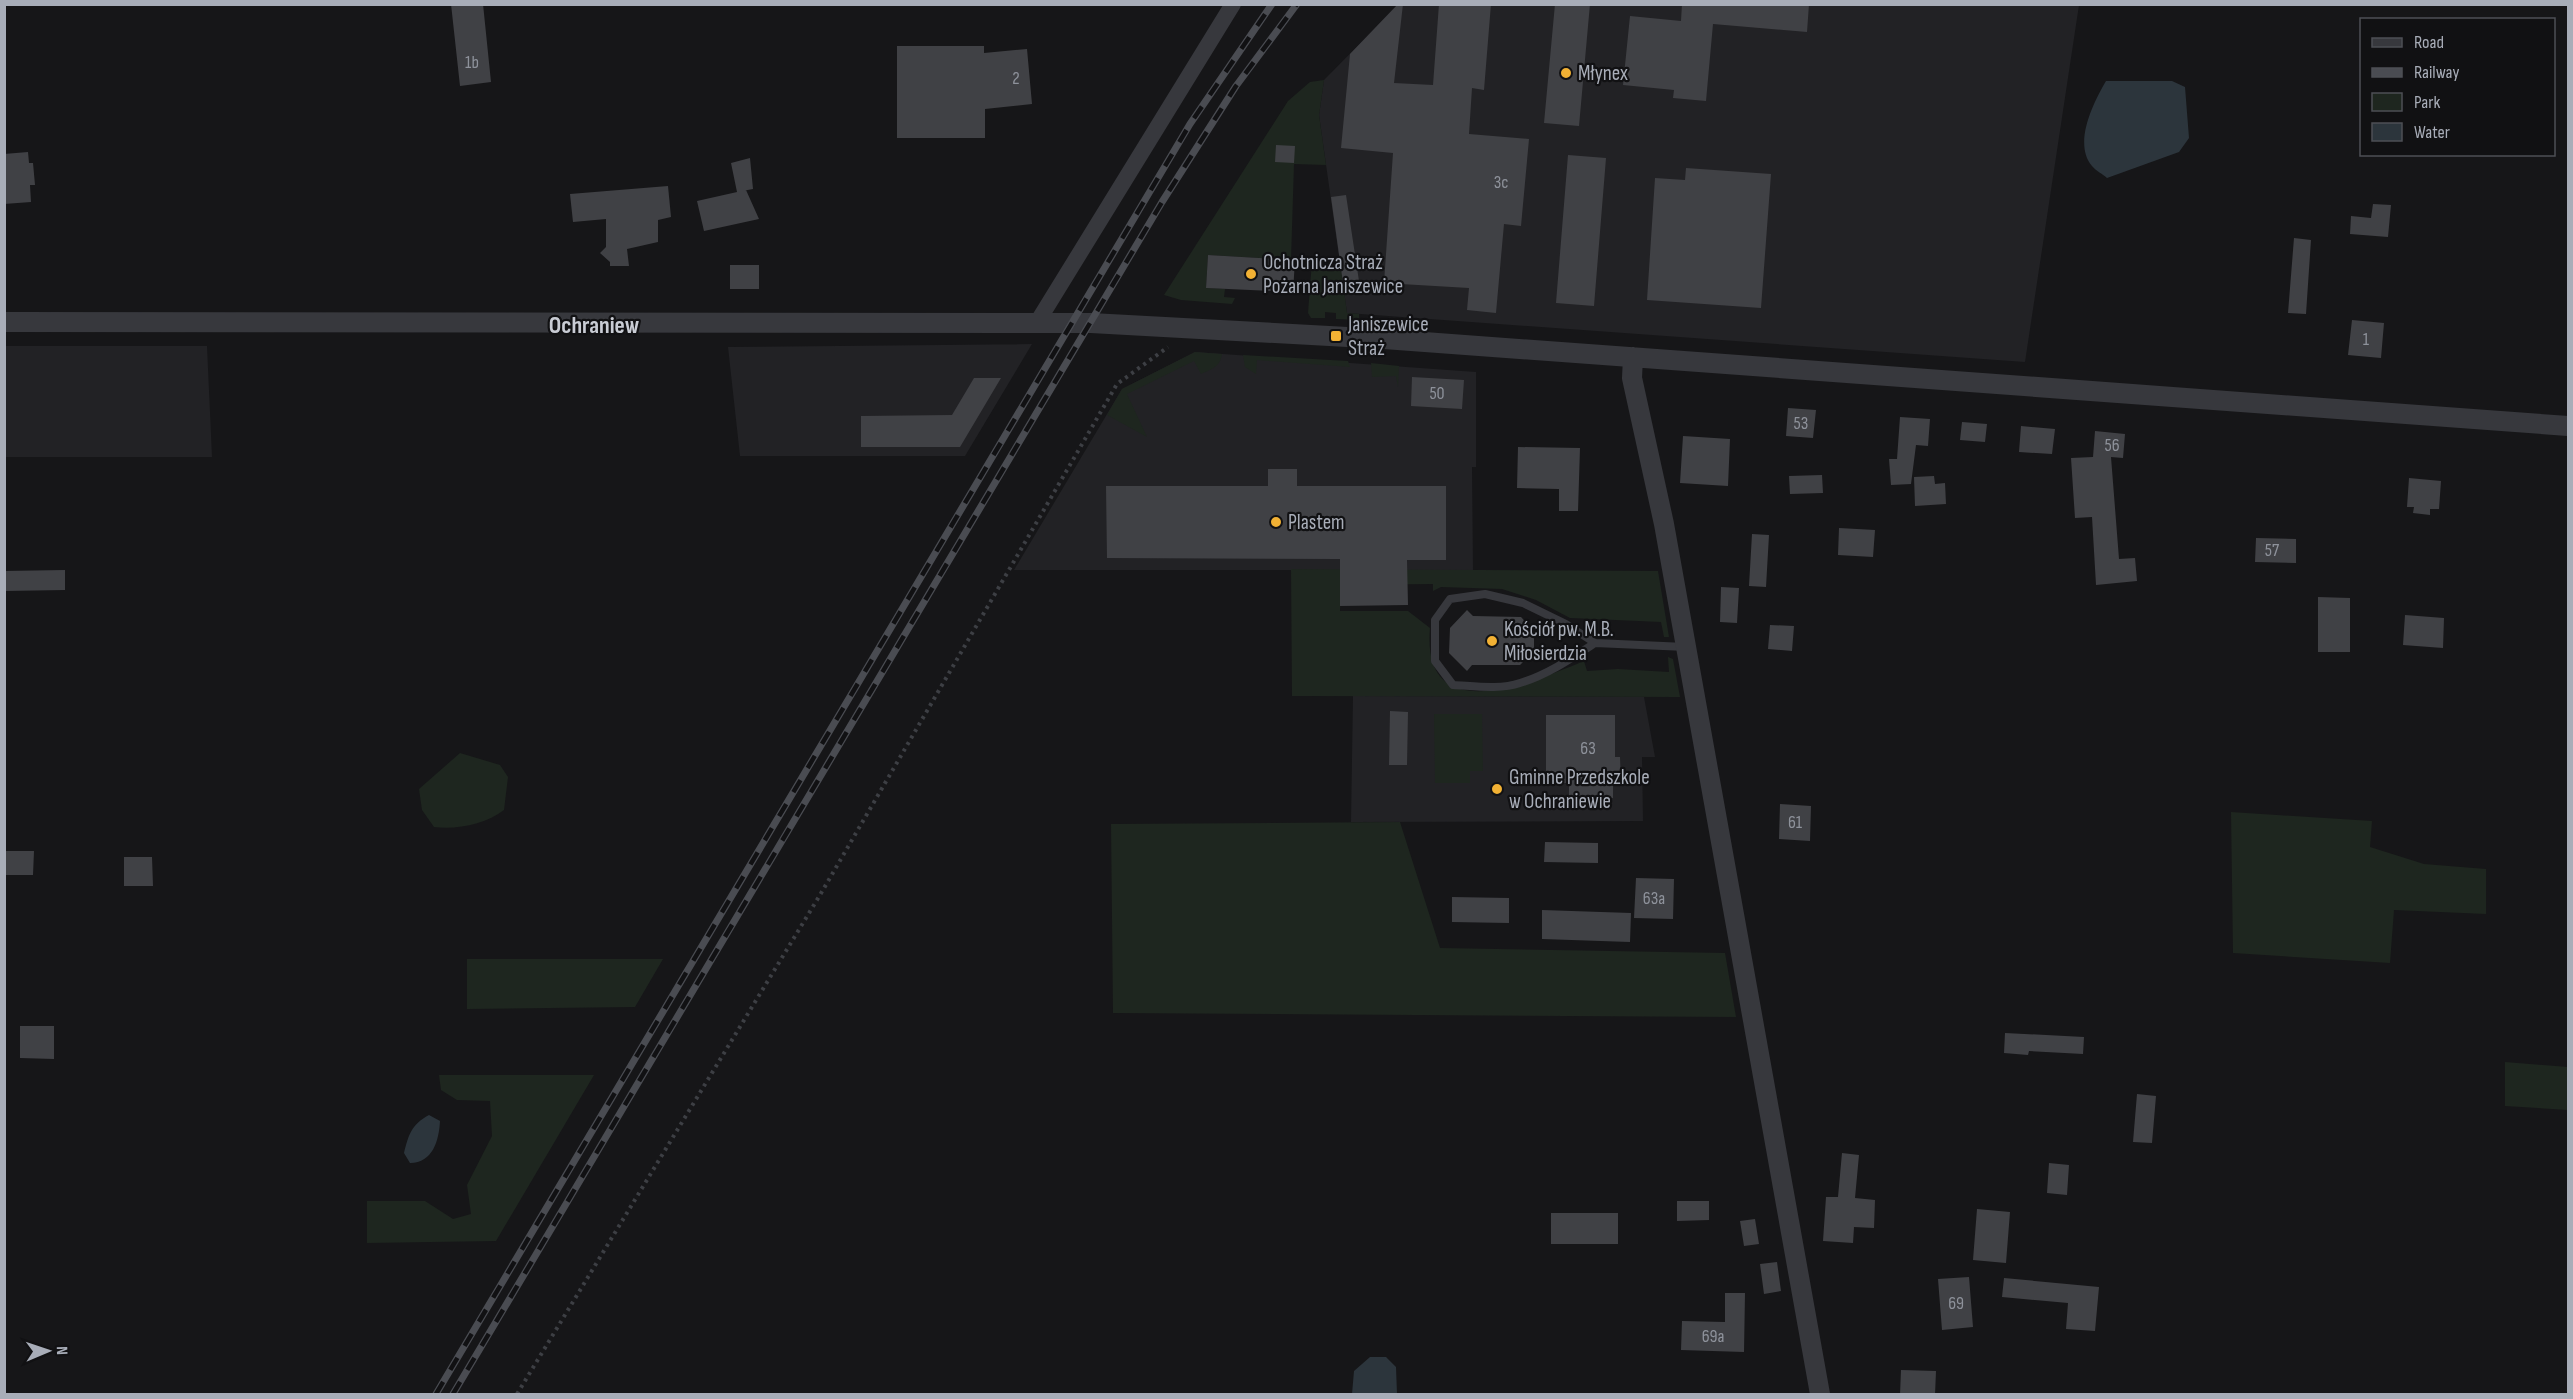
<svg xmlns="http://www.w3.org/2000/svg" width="2573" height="1399" viewBox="0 0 2573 1399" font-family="'Sofia Sans Condensed',sans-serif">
<rect width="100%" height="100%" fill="#161618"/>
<path fill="#222225" d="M1398 5H2079L2025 362 1347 313 1319 115 1324 80Z
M1032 344 965 456H740L728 347Z
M5 346H207L212 457H5Z
M1195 352 1476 372V467H1472L1473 570H1014L1122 389Z
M1353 696 1644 697 1655 757H1642L1643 821 1351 822Z"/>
<path fill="#1e261f" d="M1324 80 1319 115 1326 165 1294 164 1291 260 1208 255 1206 288 1225 289 1224 297 1235 298 1232 304 1181 300 1164 295 1288 101 1310 82Z
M1312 261H1340L1347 313 1359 314V320L1336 319V313L1325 312V318H1311L1308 313Z
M1195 352 1222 354C1220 367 1212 369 1201 374L1194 361 1127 394 1147 437 1107 415 1122 389Z
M1243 355 1348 361 1350 367 1257 360 1256 374 1245 367Z
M1371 363 1399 366 1398 387 1396 376 1372 377Z
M1291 569 1658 571 1669 637H1664L1661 622 1570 618 1536 600 1502 589 1441 587 1433 591V584L1341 585 1340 611H1408L1430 628C1421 730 1531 683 1584 661L1587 671 1618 669 1669 672 1668 657 1673 659 1680 697 1292 696Z
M1434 714H1482L1483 771H1470V783H1435Z
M460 753 500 765 508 777 504 810C486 824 457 830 434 827L422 810 419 789Z
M2231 812 2372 821 2370 847 2424 864 2486 869V914L2394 910 2390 963 2233 953Z
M1400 822 1440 948 1725 953 1736 1017 1113 1013 1111 824Z
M467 959H663L635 1007 467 1009Z
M2505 1062 2568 1067V1110L2505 1106Z
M439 1075H594L496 1241 367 1243V1201H425L453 1219 471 1214 467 1185 492 1136 490 1101 457 1100 441 1090Z"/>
<path fill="#2c353c" d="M2106 81H2172L2185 87 2189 138 2179 152 2107 178C2103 174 2096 171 2092 166 2073 144 2093 103 2106 81Z
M429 1115 440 1121C439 1140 433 1163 410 1163L404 1153C409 1134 411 1125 429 1115Z
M1370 1357H1386L1396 1367 1397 1394H1352L1354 1371Z"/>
<path fill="#404145" d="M451 4H483L491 82 460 86Z
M1398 4H1403L1394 83 1433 85 1439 4H1491L1484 90 1472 88 1469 134 1529 139 1521 226 1504 224 1496 313 1467 310 1469 288 1384 283 1393 153 1341 148 1350 54Z
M1555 4H1590L1579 126 1544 123Z
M1682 4H1809L1807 32 1713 24 1706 101 1673 98 1674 90 1623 85 1630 16 1681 21Z
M897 46H984V53L1027 49 1032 104 985 109V138H897Z
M1276 145 1295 146 1294 163 1275 162Z
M28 152 29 163H33L35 185H30L31 202 4 204V154Z
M1568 155 1606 158 1594 306 1556 303Z
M750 158 753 189 737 192 731 163Z
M1686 168 1771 174 1761 308 1647 300 1655 178 1685 180Z
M668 186 671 217 658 220V242L627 249 629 266H610V262L600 253 606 247V219L573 222 570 194Z
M746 190 759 219 704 231 697 201Z
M1346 195 1359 281 1343 283 1331 197Z
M2373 204 2391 205 2388 237 2350 234 2351 216 2371 218Z
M2294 238 2311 240 2306 314 2288 313Z
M1208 255 1295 260 1293 292 1206 288Z
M730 265H759V289H730Z
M2352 320 2384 323 2381 358 2348 355Z
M1412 377 1464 380 1462 409 1411 406Z
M974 378H1001L960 447H861V416L952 415Z
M1788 408 1816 410 1813 438 1786 436Z
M1900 417 1930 419 1928 446 1916 445 1911 484 1891 485 1889 459H1897Z
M1962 422 1987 424 1985 442 1960 440Z
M2021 426 2055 429 2052 454 2019 452Z
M2095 431 2125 434 2123 458 2111 457 2119 559 2135 558 2137 581 2096 585 2092 517 2075 518 2071 458 2093 457Z
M1683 436 1730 439 1728 486 1680 483Z
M1518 447 1580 448 1578 511H1559V489L1517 488Z
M1268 469H1297V486H1446V560H1407L1408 605 1340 606V559L1107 558 1106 486H1268Z
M1822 475 1823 493 1790 494 1789 476Z
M1934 476 1935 484 1945 483 1946 504 1915 506 1914 477Z
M2409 478 2441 481 2439 509H2430V515L2413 513 2414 507H2407Z
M1839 528 1875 530 1873 557 1838 555Z
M1752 534 1769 535 1766 587 1749 586Z
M2256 538 2296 539V563L2255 562Z
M65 570V590L4 591V571Z
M1721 587 1739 588 1737 623 1720 622Z
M2318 597 2350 598V652H2318Z
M1467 610 1473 616 1521 617 1534 631V651L1520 665H1472L1467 671 1449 653 1450 628Z
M2405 615 2444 618 2443 648 2403 645Z
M1770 625 1794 626 1792 651 1768 649Z
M1390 711 1408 712 1407 765H1389Z
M1546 715H1615V757H1620L1621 783H1613V798H1569V783H1546Z
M1780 804 1811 806 1810 841 1779 839Z
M1545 842 1598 843V863L1544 862Z
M4 851H34L33 875H4Z
M124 857H152L153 886H124Z
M1636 878 1674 879 1673 919 1634 918Z
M1452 897 1509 898V923L1452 922Z
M1542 910 1631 913 1630 942 1542 939Z
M20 1026H54V1059L20 1058Z
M2005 1033 2084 1037 2083 1054 2029 1051 2028 1055 2004 1053Z
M2137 1094 2156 1096 2152 1143 2133 1142Z
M1842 1153 1859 1155 1855 1198 1875 1200 1874 1228 1854 1227 1853 1243 1823 1241 1826 1197H1838Z
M2049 1163 2069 1165 2067 1195 2047 1193Z
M1677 1201H1709V1220L1677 1221Z
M1977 1209 2010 1212 2006 1263 1973 1260Z
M1551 1213H1618V1244H1551Z
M1755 1219 1759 1244 1744 1246 1740 1221Z
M1777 1262 1781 1291 1764 1294 1760 1264Z
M1969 1277 1973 1327 1942 1330 1938 1279Z
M2004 1278 2099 1287 2095 1331 2066 1329 2068 1303 2002 1297Z
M1725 1293H1745L1744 1352 1681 1350 1682 1321 1725 1322Z
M1901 1370 1936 1371 1935 1395H1900Z"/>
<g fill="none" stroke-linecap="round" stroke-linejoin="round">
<path stroke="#3d3f44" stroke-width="4" stroke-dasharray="3 4.5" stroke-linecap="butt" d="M517 1394 820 895 1117 384 1168 347"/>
<path stroke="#37383d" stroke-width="8" d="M1595 643C1572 658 1547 675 1520 683 1500 690 1474 686 1453 685L1435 661V620L1450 599 1485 594 1523 603 1566 624 1595 643 1686 647"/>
<path stroke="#37383d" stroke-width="16" d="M1038 321 1233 4"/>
<path stroke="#37383d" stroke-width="20" d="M4 322 1091 323 1384 339 2568 426
M1633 357 1632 378 1664 524 1820 1394"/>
<g stroke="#4a4c52" stroke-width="7">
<path id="rail" d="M436 1394 1190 124 1272 4
M453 1394 1162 202 1236 86 1297 4"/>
</g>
<use href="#rail" stroke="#111113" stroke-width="4.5" stroke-dasharray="14" stroke-linecap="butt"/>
</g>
<g fill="#f2b134" stroke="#111113" stroke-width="2">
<circle cx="1566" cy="73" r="6"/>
<circle cx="1251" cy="274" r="6"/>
<rect x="1330" y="330" width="12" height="12" rx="3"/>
<circle cx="1276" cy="522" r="6"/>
<circle cx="1492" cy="641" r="6"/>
<circle cx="1497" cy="789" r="6"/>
</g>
<g text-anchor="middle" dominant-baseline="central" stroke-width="4.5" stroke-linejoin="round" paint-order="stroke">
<g font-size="18" fill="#8e929b">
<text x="472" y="62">1b</text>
<text x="1016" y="78">2</text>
<text x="1501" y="182">3c</text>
<text x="2366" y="339">1</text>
<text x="1437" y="393">50</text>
<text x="1801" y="423">53</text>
<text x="2112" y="445">56</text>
<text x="2272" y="550">57</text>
<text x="1588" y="748">63</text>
<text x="1795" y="822">61</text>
<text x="1654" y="898">63a</text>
<text x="1956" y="1303">69</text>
<text x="1713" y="1336">69a</text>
</g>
<g font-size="21" fill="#a8adb8" stroke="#111113" text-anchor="start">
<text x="1578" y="73">Młynex</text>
<text x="1263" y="262">Ochotnicza Straż<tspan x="1263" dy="24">Pożarna Janiszewice</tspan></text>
<text x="1348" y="324">Janiszewice<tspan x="1348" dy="24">Straż</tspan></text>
<text x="1288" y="522">Plastem</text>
<text x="1504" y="629">Kościół pw. M.B.<tspan x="1504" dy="24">Miłosierdzia</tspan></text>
<text x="1509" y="777">Gminne Przedszkole<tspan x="1509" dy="24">w Ochraniewie</tspan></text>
</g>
<g font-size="24" font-weight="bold" fill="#c9ccd4" stroke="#111113">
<text x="594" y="325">Ochraniew</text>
</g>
</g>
<rect width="2573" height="1399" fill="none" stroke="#a8adb8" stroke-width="12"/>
<rect x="2360" y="18" width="195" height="138" fill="#111113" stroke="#4d4f55" stroke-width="1.5"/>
<rect x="2372" y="38" width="30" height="9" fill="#37383d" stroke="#4d4f55" stroke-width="1.5"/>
<text x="2414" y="48" font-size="18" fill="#a8adb8">Road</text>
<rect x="2372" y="68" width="30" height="9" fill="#4a4c52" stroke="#4d4f55" stroke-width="1.5"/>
<text x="2414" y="78" font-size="18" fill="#a8adb8">Railway</text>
<rect x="2372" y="93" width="30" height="18" fill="#1e261f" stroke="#4d4f55" stroke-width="1.5"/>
<text x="2414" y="108" font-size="18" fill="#a8adb8">Park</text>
<rect x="2372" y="123" width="30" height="18" fill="#2c353c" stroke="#4d4f55" stroke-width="1.5"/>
<text x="2414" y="138" font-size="18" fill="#a8adb8">Water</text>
<g transform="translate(48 1351) rotate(88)" stroke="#111113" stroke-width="4.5" paint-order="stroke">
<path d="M0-4.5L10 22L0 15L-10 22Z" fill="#a8adb8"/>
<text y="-9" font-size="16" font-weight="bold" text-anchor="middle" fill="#a8adb8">N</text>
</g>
</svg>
